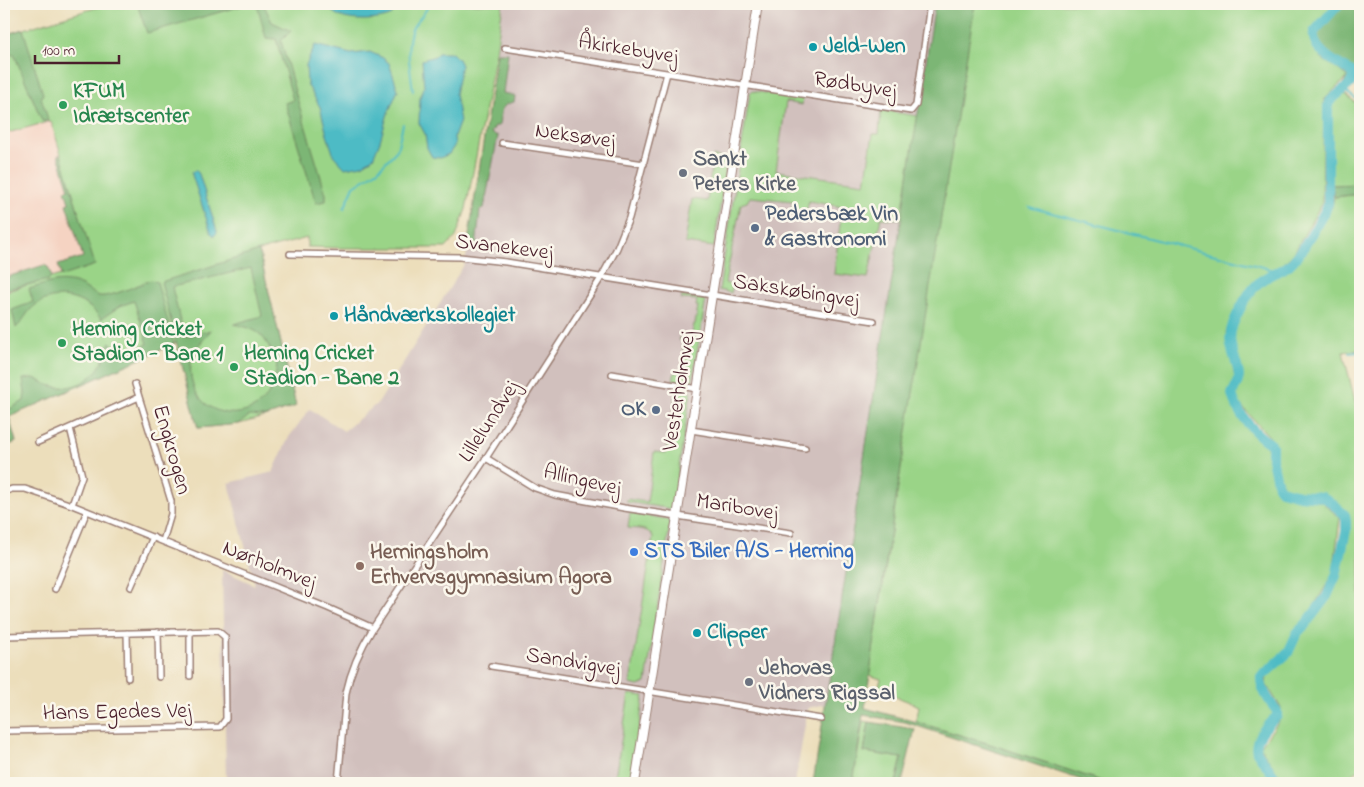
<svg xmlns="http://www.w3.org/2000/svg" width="1364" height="787" viewBox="0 0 1364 787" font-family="'Indie Flower',sans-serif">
<rect width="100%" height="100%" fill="#fbf7ec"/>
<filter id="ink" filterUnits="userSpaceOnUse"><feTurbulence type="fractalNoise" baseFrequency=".02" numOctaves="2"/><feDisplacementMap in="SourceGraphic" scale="10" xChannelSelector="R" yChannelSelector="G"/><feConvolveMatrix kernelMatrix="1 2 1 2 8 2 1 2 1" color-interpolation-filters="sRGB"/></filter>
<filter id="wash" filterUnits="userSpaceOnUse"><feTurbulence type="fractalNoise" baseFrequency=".0096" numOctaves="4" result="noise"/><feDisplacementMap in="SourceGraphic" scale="20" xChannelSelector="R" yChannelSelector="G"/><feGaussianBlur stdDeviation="1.12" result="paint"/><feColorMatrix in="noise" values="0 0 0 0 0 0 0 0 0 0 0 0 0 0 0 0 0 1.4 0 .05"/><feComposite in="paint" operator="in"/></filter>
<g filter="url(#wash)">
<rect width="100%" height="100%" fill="#ecdebb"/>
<path fill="#f5d3c2" d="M51 120 95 265 4 292V134Z"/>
<path fill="#d1c0bd" d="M503 4H935L826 704 808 708 795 783H226L222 570 255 585 229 483 273 472 289 437 310 409 344 431 379 402 465 263 501 57 496 55Z"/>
<path fill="#9ad487" stroke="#727a59" d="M108 4H503L496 52 466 209 456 237 446 248H341L307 247V238L259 251 296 406 265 417 239 424 198 428 177 342 9 417 16 442 4 447V292L94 265 51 121 4 134V35Z
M972 4H1335L1311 31 1312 39 1322 59 1348 76 1324 100 1322 203 1294 253 1283 264 1261 276 1242 296 1226 332 1235 378 1228 394 1267 447 1278 493 1322 502 1340 518 1333 574 1304 623 1284 652 1259 677 1258 683 1275 711V716L1254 740 1253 747 1277 783H1107L990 744 916 722 919 706 878 689 881 679 869 675Z
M752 91 803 98 802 105 786 102 776 171 865 183 873 134H879L881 110 918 116 902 219 881 218 868 278 834 274 842 207 809 201 805 217 791 215 793 201 750 197 747 202 741 204 725 283 733 285 731 293 719 290 750 93Z
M1343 93 1355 102H1360V184L1332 185V103Z
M713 156 727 159 714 247 685 243 692 199 707 201Z
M1360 194V350L1343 352 1360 421V770L1334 783H1284L1260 747 1279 721 1281 708 1266 684 1267 677 1289 655 1299 635 1329 599 1339 575 1350 523 1346 512 1326 495 1300 493 1283 487 1275 459V443L1237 401 1236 393 1243 379 1233 346 1235 326 1246 302 1263 283 1290 267 1298 258 1332 207 1334 197Z
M682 296 706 299 692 383 673 380 675 372 682 373 685 351H683L685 341 679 340 680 338 691 339 694 324H695L698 306H696L697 300 681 299Z
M677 389 691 392 672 509 627 502V499L647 502 654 452 666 453Z
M630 513 667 519 670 523 646 683 638 686 630 684 653 537C649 528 637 529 628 528Z
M629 694 644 696 630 783H614Z
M863 721 869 722 864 752 902 758 896 783H853Z"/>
<path fill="#7bb674" stroke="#626a50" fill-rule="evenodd" d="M137 4H248L147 33Z
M257 4 264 5 272 22 291 31 281 41 296 95 326 194V201L316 203 285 103 293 100 276 39 266 38Z
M935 4H975L884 575 865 708 916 722 990 744 1107 783H1091L905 722 863 715 853 783H813Z
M1339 4H1360V81L1343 84 1348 75 1326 61 1315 36V32Z
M23 29 43 94 41 97 48 119 47 121H42L14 54 4 56V35Z
M497 53H508L503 93 515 96 514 102C499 105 501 113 499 126H495L491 133 498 136 484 208 480 210 476 248H467Z
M58 155H61L95 265 62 276 61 275 58 265 83 257 66 204 69 203 65 190 69 189Z
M1360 184V194L1334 197 1332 185Z
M259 251 296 406 265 417 249 416 239 424 198 428 161 282ZM251 268 262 316 234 324C260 330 263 334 275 358 279 365 275 376 273 384 260 424 202 423 192 381 190 373 190 363 193 355 197 346 205 338 211 330L184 337 172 287Z
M44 265 48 267 51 275 49 280 4 290V278Z
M151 280 157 282 174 344 9 417 16 442 4 447V414L6 411 24 401 25 393 23 379C26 379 31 378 34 378 40 380 46 385 52 386 73 391 95 380 103 360 106 354 106 348 110 342 120 355 136 348 148 344L134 301 120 306 101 319C86 297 55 289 33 307 26 313 23 322 16 328L12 310 33 302 29 289C48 283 63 277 82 286 88 289 93 294 99 296 110 298 140 284 151 280Z
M869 722 915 729 902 783H896L902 758 864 752Z"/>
<path fill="#4dbbc5" stroke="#4c6d78" d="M323 4H396L392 15C380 21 351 22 339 16 333 13 328 8 323 4Z
M315 45 351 54 370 52 383 58 389 63 398 90 388 113 380 141 373 158 362 165 345 168 334 156 327 135 320 107 307 84 306 65Z
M438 53H452L458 59 461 65 455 94 460 121 454 137 455 145 449 154 440 158 432 157 427 148 425 134 419 123 420 97 424 87 422 60 435 56Z
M196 170 199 174 217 231V233L214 236 211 233 192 175V172Z"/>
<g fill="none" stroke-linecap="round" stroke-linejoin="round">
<path stroke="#4dbbc5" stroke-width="2" d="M1343 90 1355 98H1360
M413 91C411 71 404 46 413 27 418 19 426 13 429 4
M1029 207 1278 271
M344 209 354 186 378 170 397 150 403 124
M1349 353 1360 352"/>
<path stroke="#4dbbc5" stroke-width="10" d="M1279 783 1257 752C1253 739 1268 724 1277 716V711C1270 703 1260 688 1261 677L1288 653 1297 633 1306 624 1327 596 1336 576 1346 531V521L1345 515 1328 500 1322 497 1299 495 1281 490 1278 486 1272 459V445C1255 434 1237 414 1232 394 1235 388 1239 382 1239 376 1237 357 1225 345 1233 324 1240 308 1248 291 1262 280 1270 274 1281 271 1289 265 1304 251 1314 229 1325 211L1328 204V106L1330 101 1350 84 1354 76 1352 72C1338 64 1311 51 1314 32L1339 4"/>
</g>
</g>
<g filter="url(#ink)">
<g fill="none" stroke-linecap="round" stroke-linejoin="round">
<g stroke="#9b7e73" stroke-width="8">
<path id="street" d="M505 48 911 111 916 105 930 4
M502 143 644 164
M290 254 460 257 506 262 874 321
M612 374 698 389
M135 384 171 501V514L163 541
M70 428 82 476 72 505
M691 430 805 448
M38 442 139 397
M486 458 535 488 555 495 624 508 791 533
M4 492 12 489H25L72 505 328 608 373 628
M131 587 153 537
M55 589 87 511
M190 631V676
M158 632 159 677
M127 633 128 678
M4 636 218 631 225 637 226 719 220 727 4 731
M491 666 821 719
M338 783 346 693C351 669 360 649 373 628L486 458 601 278 617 248 629 218 667 73"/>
</g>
<g stroke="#9b7e73" stroke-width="10">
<path id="secondary" d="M635 783 758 4"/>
</g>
<use href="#street" stroke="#fff" stroke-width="5"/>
<use href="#secondary" stroke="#fff" stroke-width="8"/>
</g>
</g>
<g fill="#0f9aa8" stroke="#fbf7ec" stroke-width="2">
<circle cx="813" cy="47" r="5"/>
<circle cx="334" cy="316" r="5"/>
<circle cx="697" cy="633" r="5"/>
</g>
<g fill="#2e9e5b" stroke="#fbf7ec" stroke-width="2">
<circle cx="63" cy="105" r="5"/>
<circle cx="62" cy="343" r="5"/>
<circle cx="234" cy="367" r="5"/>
</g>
<g fill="#6b7280" stroke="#fbf7ec" stroke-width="2">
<circle cx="683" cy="173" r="5"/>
<circle cx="749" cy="682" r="5"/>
</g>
<g fill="#5c6f8a" stroke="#fbf7ec" stroke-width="2">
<circle cx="755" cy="228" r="5"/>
<circle cx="656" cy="410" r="5"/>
</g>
<circle fill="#3f7fe0" stroke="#fbf7ec" stroke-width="2" cx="634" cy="552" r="5"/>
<circle fill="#8d6e63" stroke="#fbf7ec" stroke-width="2" cx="360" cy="566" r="5"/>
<g text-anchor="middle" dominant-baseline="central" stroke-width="5" stroke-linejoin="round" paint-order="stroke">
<g font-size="22" font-weight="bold" fill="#0d838f" stroke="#fbf7ec" text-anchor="start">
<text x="823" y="47">Jeld-Wen</text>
<text x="344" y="316">Håndværkskollegiet</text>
<text x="707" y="633">Clipper</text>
</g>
<g font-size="22" fill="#4a1f2b" stroke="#fbf7ec">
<text transform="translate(628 50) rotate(9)">Åkirkebyvej</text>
<text transform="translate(855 86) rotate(9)">Rødbyvej</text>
<text transform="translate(575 137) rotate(8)">Neksøvej</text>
<text transform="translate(504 248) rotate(7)">Svanekevej</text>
<text transform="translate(796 292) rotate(9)">Sakskøbingvej</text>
<text transform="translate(680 391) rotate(-81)">Vesterholmvej</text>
<text transform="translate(490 422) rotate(-57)">Lillelundvej</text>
<text transform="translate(171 450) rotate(74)">Engkrogen</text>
<text transform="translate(582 481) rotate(13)">Allingevej</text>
<text transform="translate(737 508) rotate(9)">Maribovej</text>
<text transform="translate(269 566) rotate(22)">Nørholmvej</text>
<text transform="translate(573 663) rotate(9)">Sandvigvej</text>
<text transform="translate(117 713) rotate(-1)">Hans Egedes Vej</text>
</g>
<g font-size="22" font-weight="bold" fill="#27864d" stroke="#fbf7ec" text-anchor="start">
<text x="73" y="92">KFUM<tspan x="73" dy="25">Idrætscenter</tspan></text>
<text x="72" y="330">Herning Cricket<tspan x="72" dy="25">Stadion - Bane 1</tspan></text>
<text x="244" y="354">Herning Cricket<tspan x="244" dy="25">Stadion - Bane 2</tspan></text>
</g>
<g font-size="22" font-weight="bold" fill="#5b616d" stroke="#fbf7ec" text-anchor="start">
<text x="693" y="160">Sankt<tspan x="693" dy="25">Peters Kirke</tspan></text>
<text x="759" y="669">Jehovas<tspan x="759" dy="25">Vidners Rigssal</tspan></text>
</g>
<g font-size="22" font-weight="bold" fill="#4e5e75" stroke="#fbf7ec" text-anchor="start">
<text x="765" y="215">Pedersbæk Vin<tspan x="765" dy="25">&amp; Gastronomi</tspan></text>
<text x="646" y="410" text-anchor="end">OK</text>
</g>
<g font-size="22" font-weight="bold" fill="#366cbe" stroke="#fbf7ec" text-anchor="start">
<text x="644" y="552">STS Biler A/S - Herning</text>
</g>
<g font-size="22" font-weight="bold" fill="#785e54" stroke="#fbf7ec" text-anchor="start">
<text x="370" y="553">Herningsholm<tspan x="370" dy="25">Erhvervsgymnasium Agora</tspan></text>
</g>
</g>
<rect width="1364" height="787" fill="none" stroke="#fbf7ec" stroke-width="20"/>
<path d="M35 55v8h84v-8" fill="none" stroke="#4a1f2b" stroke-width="2.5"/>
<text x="42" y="55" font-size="15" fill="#4a1f2b" stroke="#fbf7ec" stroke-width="4" paint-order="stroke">100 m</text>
</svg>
